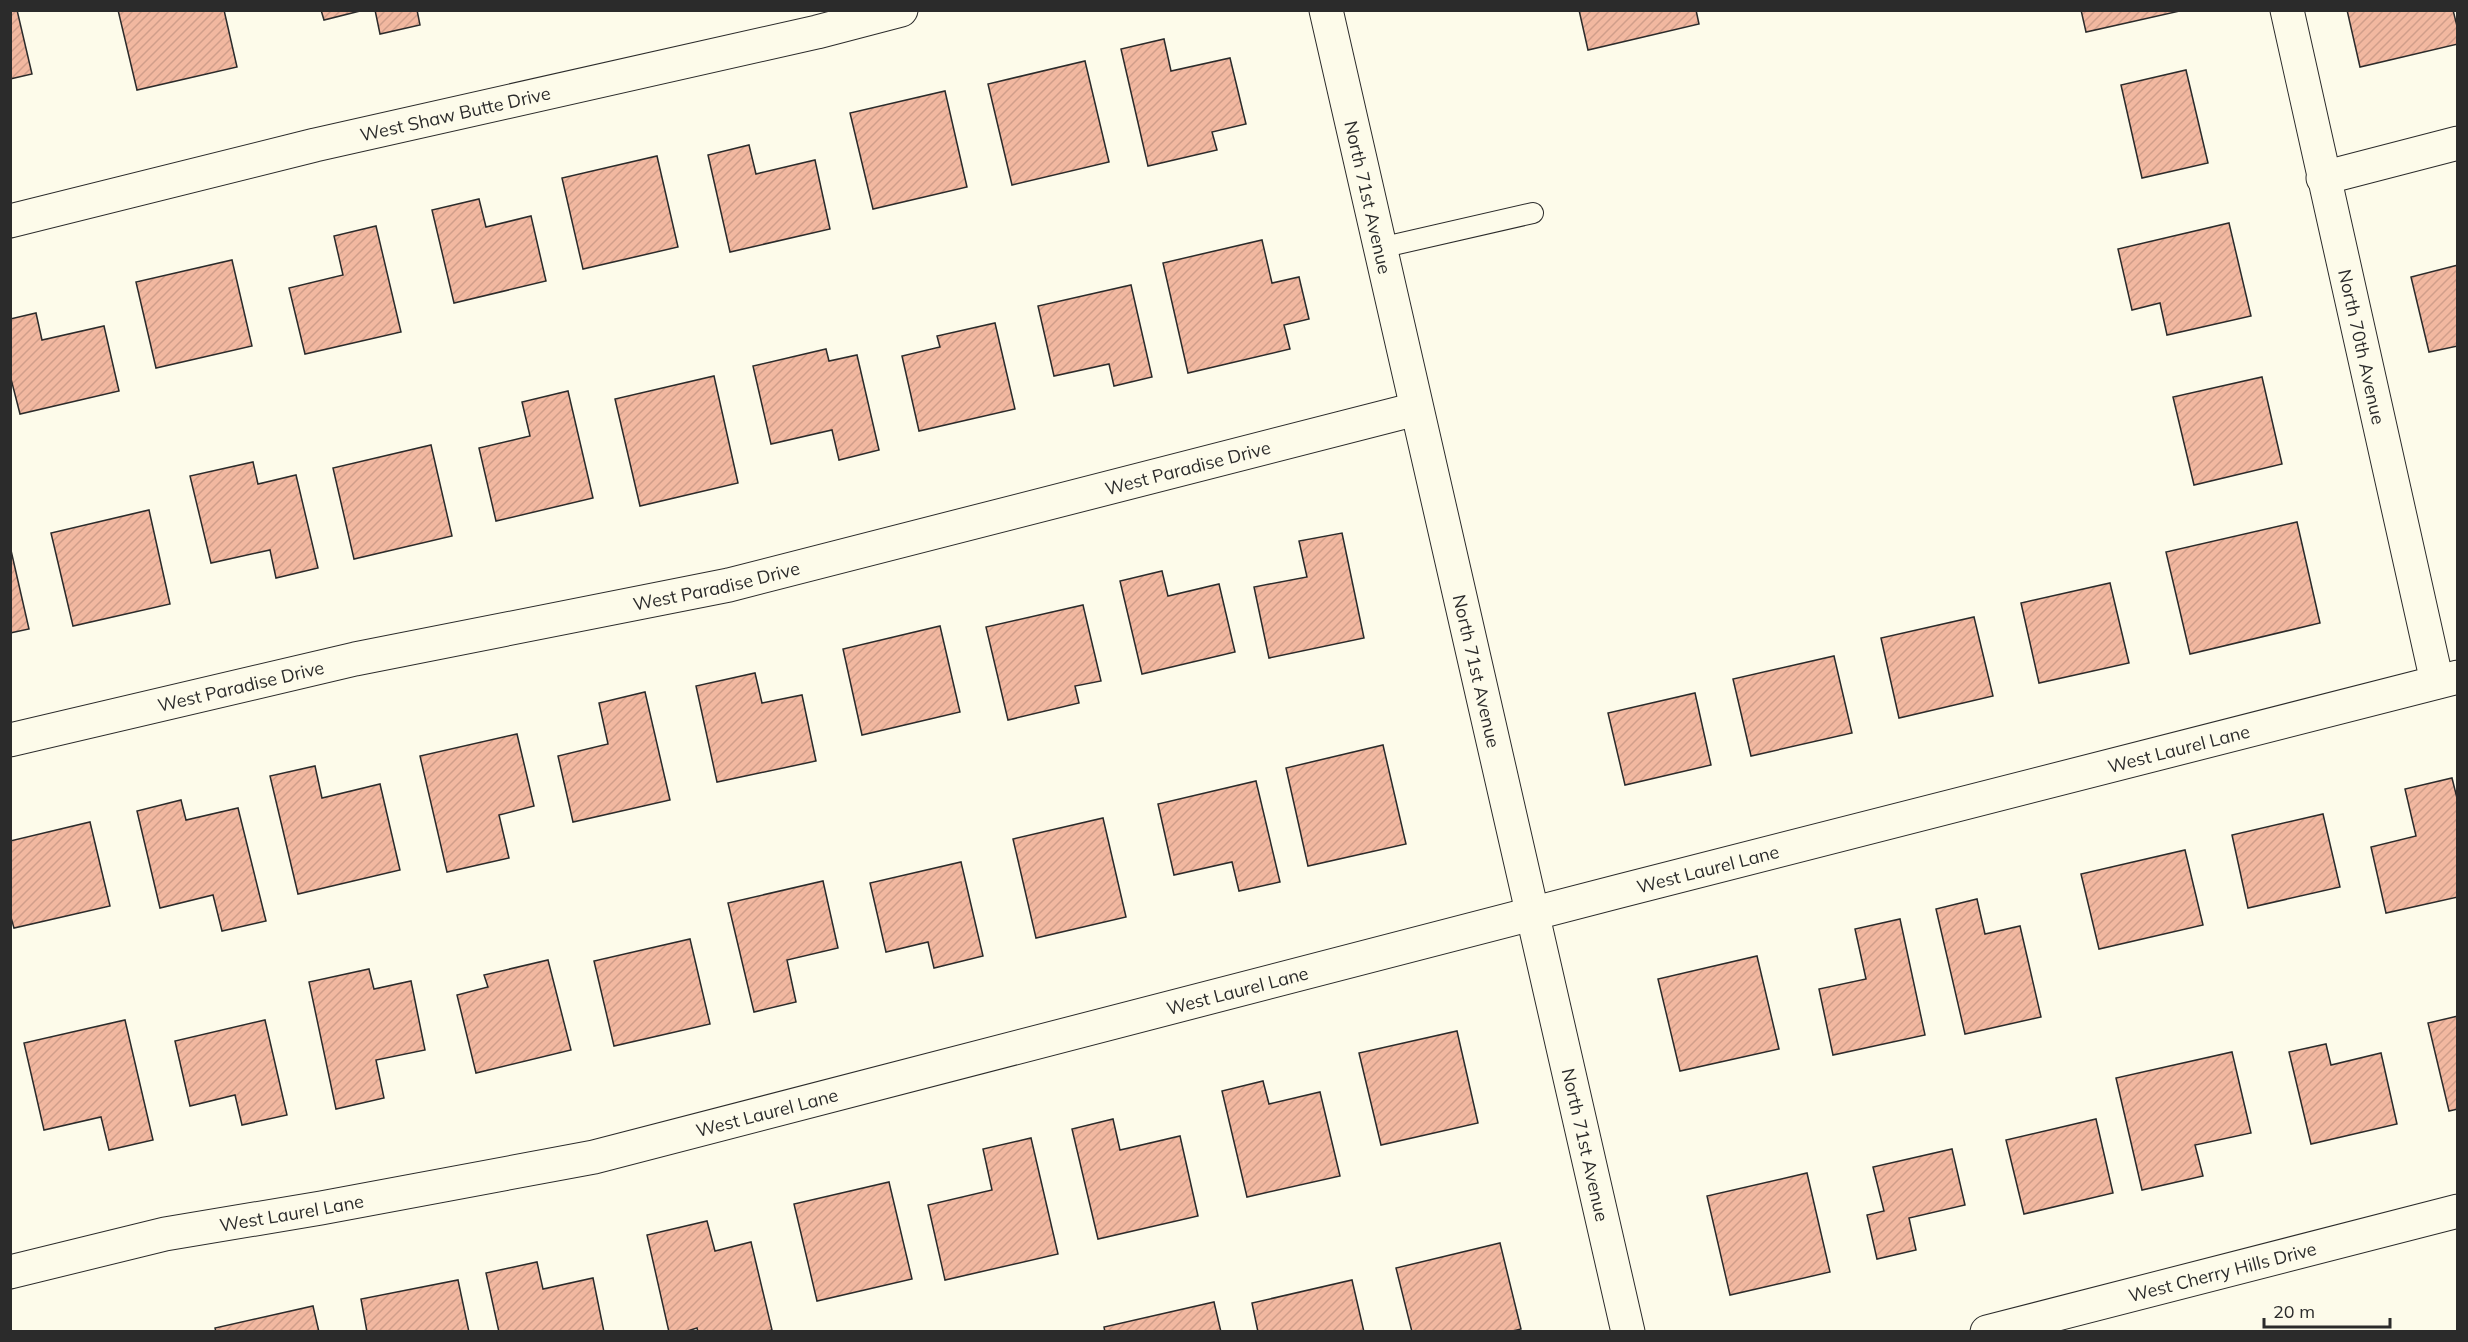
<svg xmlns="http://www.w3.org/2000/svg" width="2468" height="1342" viewBox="0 0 2468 1342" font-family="Mulish,sans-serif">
<defs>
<pattern id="building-hatch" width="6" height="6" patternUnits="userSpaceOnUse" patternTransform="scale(1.5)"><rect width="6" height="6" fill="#f2b8a0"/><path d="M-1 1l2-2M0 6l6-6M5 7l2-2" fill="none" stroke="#d09e8a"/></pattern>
</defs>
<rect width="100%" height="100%" fill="#fdfbea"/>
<path fill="url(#building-hatch)" stroke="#2b2b2b" stroke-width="1.5" d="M10 10H17L32 74 10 79Z
M118 10H224L237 67 137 90Z
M321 10H364L324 20Z
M375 10H417L420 25 380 34Z
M1579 10H1696L1699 24 1588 50Z
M2081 10H2180V11L2086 32Z
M2347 10H2453L2458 30V44L2360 67Z
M1164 39 1171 71 1230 58 1246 124 1212 132 1217 150 1148 166 1121 49Z
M1085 61 1109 162 1012 185 988 84Z
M2186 70 2208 163 2142 178 2121 85Z
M945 91 967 187 873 209 850 113Z
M749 145 756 174 815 160 830 229 730 252 708 155Z
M657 156 678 247 583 269 562 178Z
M479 199 486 227 531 216 546 281 454 303 432 210Z
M2229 223 2251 316 2167 335 2160 303 2132 310 2118 249Z
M376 226 401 332 305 354 289 288 343 275 334 236Z
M1262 240 1272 283 1299 277 1309 319 1284 325 1290 349 1188 373 1163 263Z
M232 260 252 346 156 368 136 282Z
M2458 265V346L2429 352 2411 277Z
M1131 285 1152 377 1114 386 1109 364 1054 376 1038 306Z
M36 313 42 340 104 326 119 391 20 414 10 375V319Z
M995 323 1015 409 919 431 902 356 940 347 937 336Z
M826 349 829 361 857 355 879 450 839 460 832 430 771 444 753 366Z
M714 376 738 483 640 506 615 399Z
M2262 377 2282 464 2194 485 2173 397Z
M568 391 593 498 496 521 479 448 530 436 522 402Z
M431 445 452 536 354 559 333 468Z
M253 462 258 484 296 475 318 568 276 578 270 550 211 563 190 476Z
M149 510 170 604 73 626 51 533Z
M2297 522 2320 623 2190 654 2166 552Z
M1342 533 1364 638 1269 658 1254 587 1307 577 1299 541Z
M10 546 29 629 10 633Z
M1162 571 1168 596 1219 584 1235 652 1142 674 1120 581Z
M2110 583 2129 663 2039 683 2021 603Z
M1083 605 1101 681 1075 686 1079 703 1008 720 986 627Z
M1974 617 1993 696 1899 718 1881 638Z
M940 626 960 712 862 735 843 649Z
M1834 656 1852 733 1751 756 1733 679Z
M755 673 762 703 802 695 816 761 717 782 696 686Z
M645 692 670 800 573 822 558 756 608 744 599 703Z
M1695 693 1711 765 1625 785 1608 713Z
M517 734 534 806 499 815 509 858 447 872 420 756Z
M1383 745 1406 844 1308 866 1286 768Z
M315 766 322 798 380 784 400 870 298 894 270 776Z
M2452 778 2458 802V897L2386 913 2371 847 2416 836 2405 789Z
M1256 781 1280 882 1239 891 1232 862 1174 875 1158 804Z
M181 800 186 820 238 808 266 921 222 931 213 895 160 908 137 811Z
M2323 814 2340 887 2248 908 2232 835Z
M1103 818 1126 917 1036 938 1013 839Z
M90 822 110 906 14 928 10 914V841Z
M2185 850 2203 925 2099 949 2081 874Z
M961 862 983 956 934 968 928 942 886 952 870 883Z
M823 881 838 948 787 960 796 1002 754 1012 728 903Z
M1977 899 1985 934 2020 926 2041 1017 1965 1034 1936 909Z
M1900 919 1925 1035 1833 1055 1819 989 1866 979 1855 929Z
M690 939 710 1024 614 1046 594 961Z
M1757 956 1779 1049 1680 1071 1658 979Z
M548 960 571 1050 476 1073 457 995 488 987 484 975Z
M369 969 374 989 411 981 425 1050 376 1060 384 1098 336 1109 309 982Z
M2458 1016V1109L2449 1111 2428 1023Z
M125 1020 153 1140 109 1150 101 1117 44 1130 24 1043Z
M265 1020 287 1115 242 1125 235 1095 190 1106 175 1041Z
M1457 1031 1478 1123 1381 1145 1359 1053Z
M2326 1044 2331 1065 2381 1053 2397 1124 2311 1144 2289 1052Z
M2232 1052 2251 1133 2195 1145 2203 1176 2142 1190 2116 1078Z
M1263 1081 1269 1104 1320 1092 1340 1176 1247 1197 1222 1091Z
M1113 1119 1120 1150 1180 1136 1198 1216 1098 1239 1072 1129Z
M2096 1119 2113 1193 2024 1214 2006 1140Z
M1031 1138 1058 1254 945 1280 928 1205 992 1190 983 1149Z
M1952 1149 1965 1205 1909 1218 1916 1250 1877 1259 1867 1215 1884 1211 1873 1167Z
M1807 1173 1830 1272 1730 1295 1707 1196Z
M889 1182 912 1279 817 1301 794 1204Z
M707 1221 715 1251 751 1242 772 1330 764 1332H698L697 1328 684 1332H669L647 1235Z
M1500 1243 1521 1329 1509 1332H1412L1396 1268Z
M537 1262 543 1289 593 1278 604 1332H499L486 1273Z
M458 1280 469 1332H367L361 1299Z
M1352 1280 1364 1332H1258L1252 1303Z
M1214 1302 1221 1332H1105L1104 1327Z
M313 1306 319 1332H216L215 1328Z"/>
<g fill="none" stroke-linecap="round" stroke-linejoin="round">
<g stroke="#2b2b2b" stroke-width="22">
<path id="lane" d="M1380 248 1533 213"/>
</g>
<g stroke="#2b2b2b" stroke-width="35">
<g id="street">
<path id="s1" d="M2287 10 2437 682"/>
<path d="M2323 178 2458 143"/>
<path id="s2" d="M10 221 315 145 817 32 901 10"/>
<path id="s3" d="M10 740 355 659 729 585 1416 409"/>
<path id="s4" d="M10 1272 165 1234 321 1208 594 1157 1620 891 2458 677"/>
<path id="s5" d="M1987 1332 2458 1211"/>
</g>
</g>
<g stroke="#2b2b2b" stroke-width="35">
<g id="secondary">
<path id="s6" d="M1326 10C1425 451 1529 891 1628 1332"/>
</g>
</g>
<use href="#lane" stroke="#fdfbea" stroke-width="20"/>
<use href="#street" stroke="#fdfbea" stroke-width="33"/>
<use href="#secondary" stroke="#fdfbea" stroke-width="33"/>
</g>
<g text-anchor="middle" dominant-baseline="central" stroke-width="4.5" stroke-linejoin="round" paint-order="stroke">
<g font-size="18" fill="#2b2b2b" stroke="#fdfbea">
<text stroke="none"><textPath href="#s2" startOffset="458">West Shaw Butte Drive</textPath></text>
<text stroke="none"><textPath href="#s6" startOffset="192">North 71st Avenue</textPath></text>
<text stroke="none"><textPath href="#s1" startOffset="345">North 70th Avenue</textPath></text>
<text stroke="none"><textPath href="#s3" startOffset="1209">West Paradise Drive</textPath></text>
<text stroke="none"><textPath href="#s3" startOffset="723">West Paradise Drive</textPath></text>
<text stroke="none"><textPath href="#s6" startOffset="678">North 71st Avenue</textPath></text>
<text stroke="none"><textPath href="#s3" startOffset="237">West Paradise Drive</textPath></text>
<text stroke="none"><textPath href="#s4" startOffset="2232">West Laurel Lane</textPath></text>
<text stroke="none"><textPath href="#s4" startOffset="1746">West Laurel Lane</textPath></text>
<text stroke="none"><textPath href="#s4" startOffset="1260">West Laurel Lane</textPath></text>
<text stroke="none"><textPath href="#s4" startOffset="774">West Laurel Lane</textPath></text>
<text stroke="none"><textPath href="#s6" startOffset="1164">North 71st Avenue</textPath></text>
<text stroke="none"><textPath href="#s4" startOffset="288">West Laurel Lane</textPath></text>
<text stroke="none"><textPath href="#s5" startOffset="243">West Cherry Hills Drive</textPath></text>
</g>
</g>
<rect width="2468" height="1342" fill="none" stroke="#2b2b2b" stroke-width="24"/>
<path d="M2264 1318v9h126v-9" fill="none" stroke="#2b2b2b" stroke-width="3"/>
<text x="2273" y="1318" font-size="18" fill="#2b2b2b" stroke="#fdfbea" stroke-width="4.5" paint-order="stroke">20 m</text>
</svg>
